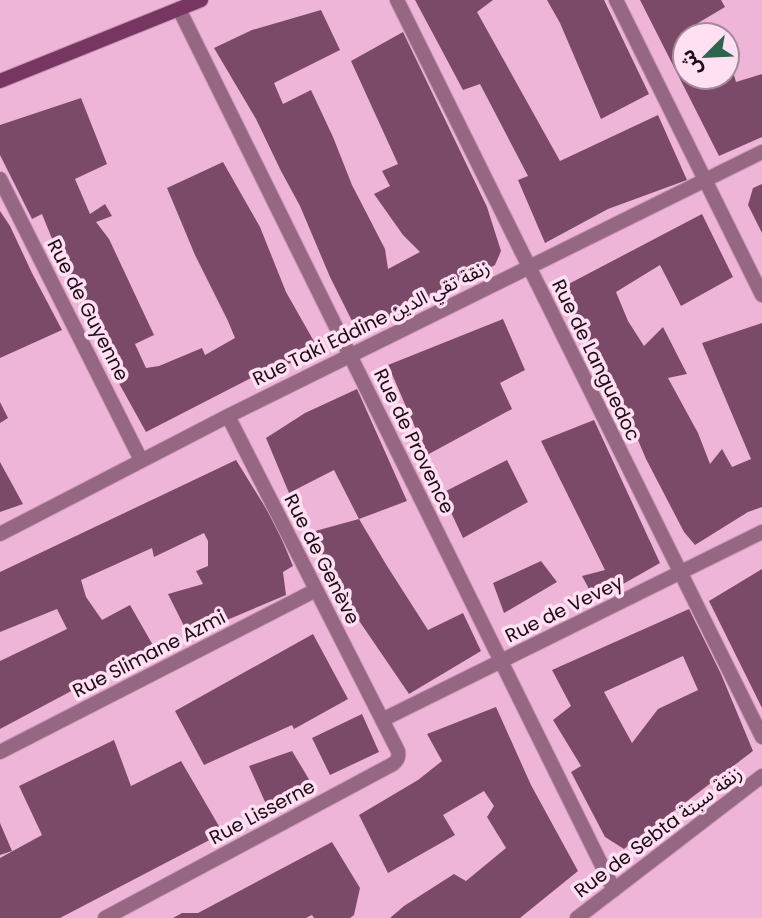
<svg xmlns="http://www.w3.org/2000/svg" width="762" height="918" viewBox="0 0 762 918" font-family="Poppins,'Noto Sans Arabic',sans-serif">
<rect width="100%" height="100%" fill="#efb5d8"/>
<path fill="#7c4a69" fill-rule="evenodd" d="M415 0H493L477 12 560 161 658 115 687 180 608 209 545 243 518 180 528 176 480 84 463 90Z
M547 0H604L649 94 601 119 560 23Z
M640 0H721L725 7 698 23 704 35H685V77H727V34L730 33 740 54 731 64 736 82 762 74V137L719 156Z
M321 10 340 50 274 83 283 104 311 90 333 137 352 185 385 249 388 269 420 252 403 235 374 194 390 186 382 171 398 164 351 61 403 32 487 207 501 251 495 265 359 335 330 277 300 206 281 171 256 119 214 48 252 30Z
M81 98 107 164 75 179 90 214 105 204 112 216 96 222 109 239 154 335 135 344 146 368 159 366 202 348 205 355 235 338 228 321 195 255 167 188 223 162 260 227 286 292 320 352 253 377 146 432 105 358 61 261 42 214 32 219 0 155V125Z
M762 184V233L748 205 753 188Z
M0 211 10 226 32 273 62 330 0 358Z
M702 214 733 277 681 306 660 265 616 292 628 321 644 346 663 327 687 374 668 378 698 433 710 464 722 449 732 467 751 459 702 343 762 323V507L748 512 695 545 684 532 646 459 619 395 559 289Z
M503 319 525 370 500 383 512 409 427 455 388 365Z
M357 389 407 501 359 519 334 470 289 493 266 438 305 413Z
M0 402 8 418 0 423Z
M594 420 660 563 595 600 582 576 605 570 541 441Z
M236 460 275 523 293 566 283 572 286 595 189 636 168 594 203 584 196 571 208 566V541L204 533 154 557 152 548 81 580 86 597 102 620 130 605 154 647 0 729V661L67 629 57 609 0 632V572Z
M507 460 528 502 463 538 442 493Z
M0 462 23 504 0 512Z
M359 519 387 566 428 630 463 613 481 651 409 694 334 584 308 533Z
M541 561 557 582 504 613 493 583Z
M762 569V708L709 601Z
M689 609 721 674 753 751 624 849 605 837 571 772 581 766 553 720 571 706 552 670ZM683 656 698 690 658 709 632 743 604 692Z
M313 634 348 699 294 729 292 725 204 765 175 711Z
M496 707 531 785 578 871 520 918H390L404 906 454 874 466 881 506 848 487 817 494 806 484 791 443 815 455 835 388 873 359 815 418 780 442 761 427 734Z
M362 714 379 752 330 775 312 738Z
M114 740 131 786 181 761 223 833 60 918H0V858L42 835 19 786Z
M292 751 316 791 270 813 249 766Z
M0 823 12 851 0 855Z
M332 842 360 888 354 915 350 918H314L312 915 306 918H173L182 913H198Z"/>
<g fill="none" stroke-linecap="round" stroke-linejoin="round">
<g stroke="#c996b5" stroke-width="16">
<path id="minor" d="M397 0 762 737
M616 0 762 295
M179 9 614 890
M0 179 141 460
M0 534 228 416 762 152
M382 720 762 532
M0 752 316 590
M105 918 393 764C398 760 399 757 398 751L228 416
M577 918 762 776"/>
</g>
<g stroke="#c996b5" stroke-width="16">
<path id="secondary" d="M0 81 201 0"/>
</g>
<use href="#minor" stroke="#956783" stroke-width="14"/>
<use href="#secondary" stroke="#773561" stroke-width="14"/>
</g>
<g text-anchor="middle" dominant-baseline="central" stroke-width="7" stroke-linejoin="round" paint-order="stroke">
<g font-size="19" fill="#1d0a16" stroke="#ffe0f2">
<text transform="translate(88 310) rotate(63)">Rue de Guyenne</text>
<text transform="translate(371 323) rotate(-26)">Rue Taki Eddine زنقة تقي الدين</text>
<text transform="translate(596 360) rotate(64)">Rue de Languedoc</text>
<text transform="translate(414 441) rotate(64)">Rue de Provence</text>
<text transform="translate(322 559) rotate(63)">Rue de Genève</text>
<text transform="translate(564 609) rotate(-26)">Rue de Vevey</text>
<text transform="translate(149 654) rotate(-27)">Rue Slimane Azmi</text>
<text transform="translate(262 812) rotate(-28)">Rue Lisserne</text>
<text transform="translate(658 832) rotate(-37)">Rue de Sebta زنقة سبتة</text>
</g>
</g>
<g transform="translate(706 56) rotate(246)"><circle r="33" fill="#ffe0f2" stroke="#a58a9a" stroke-width="2"/>
<path d="M0-5L12 26L0 18L-12 26Z" fill="#2d644b"/>
<text y="-10" font-size="19" font-weight="bold" text-anchor="middle" fill="#1d0a16">ش</text>
</g>
</svg>
